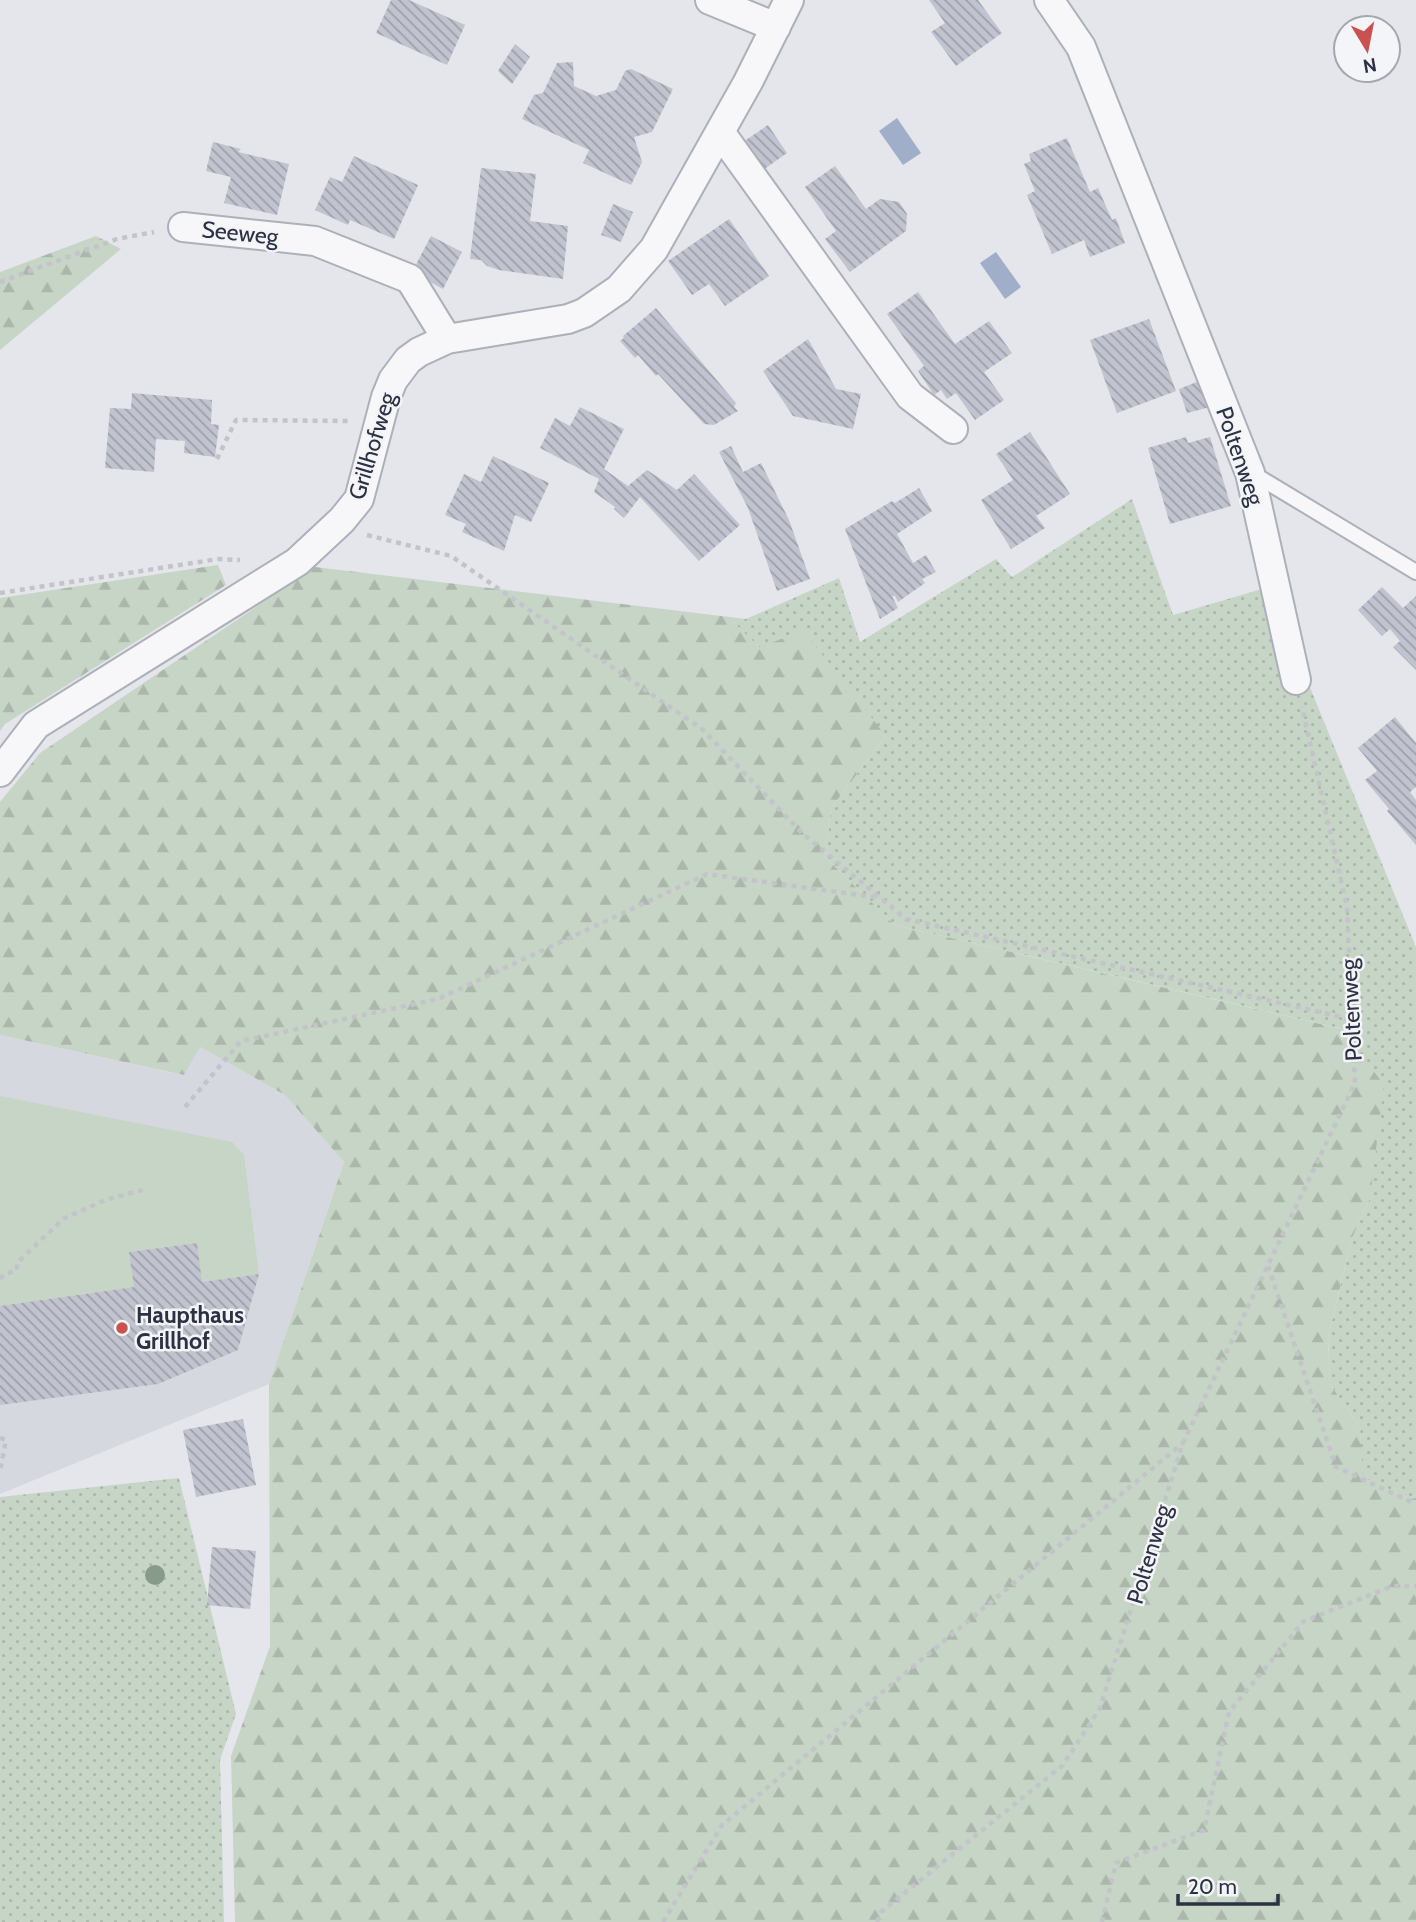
<svg xmlns="http://www.w3.org/2000/svg" width="1416" height="1922" viewBox="0 0 1416 1922" font-family="Cabin,sans-serif">
<defs>
<pattern id="grass-dots" width="8" height="8" patternUnits="userSpaceOnUse" patternTransform="scale(1.75)"><rect width="8" height="8" fill="#c7d5c6"/><path d="M2 2h.1M6 6h.1" fill="none" stroke="#abb7ab" stroke-width="1.8" stroke-linecap="round"/></pattern>
<pattern id="forest-firs" width="22" height="20" patternUnits="userSpaceOnUse" patternTransform="scale(1.75)"><rect width="22" height="20" fill="#c7d5c6"/><path d="M5 1l3.5 6h-7zM16 11l3.5 6h-7z" fill="#abb7ab"/></pattern>
<pattern id="building-back-hatch" width="6" height="6" patternUnits="userSpaceOnUse" patternTransform="scale(1.75)"><rect width="6" height="6" fill="#c1c4ce"/><path d="M-1 5l2 2M0 0l6 6M5-1l2 2" fill="none" stroke="#9da0a9"/></pattern>
</defs>
<rect width="100%" height="100%" fill="#e4e6eb"/>
<path fill="#d6d8e0" d="M0 1035 183 1075 200 1047 285 1095 344 1162 269 1384 0 1494Z"/>
<path fill="url(#grass-dots)" d="M1132 499 1173 615 1269 587 1416 947V1498L1410 1499 1362 1477 1360 1427 1330 1384 1328 1337 1352 1238 1370 1198 1343 1029 895 925 825 857 831 808 886 736 759 647 731 620 746 619 839 578 860 642 996 559 1012 577Z
M179 1478 236 1714 220 1760 224 1922H0V1497Z"/>
<path fill="url(#forest-firs)" d="M96 236 121 249 0 350V272Z
M218 565 226 585 5 724 0 731V598Z
M315 567 746 619 732 621 759 647 804 631 886 736 831 808 825 857 895 925 1342 1029 1384 1085 1370 1198 1352 1238 1328 1337 1330 1384 1360 1427 1363 1477 1410 1499 1416 1498V1922H235L231 1756 270 1646 269 1384 344 1162 285 1095 200 1047 184 1075 0 1035V802L40 753Z"/>
<path fill="#c7d5c6" d="M0 1096 232 1142 244 1155 259 1274 202 1282 196 1243 129 1252 134 1287 0 1306Z"/>
<path fill="#a1aec9" d="M897 118 921 153 903 165 879 131Z
M996 252 1021 287 1005 299 980 263Z"/>
<path fill="url(#building-back-hatch)" d="M391 0H409L465 25 447 65 376 33Z
M929 0H978L1002 33 956 66 931 32 945 23Z
M515 44 530 57 512 84 498 71Z
M573 62 574 86 596 96 616 90 625 71 631 69 673 89 652 132 634 137 642 162 631 185 583 163 589 150 522 119 534 95 543 93 557 63Z
M768 125 787 153 763 170 743 142Z
M1067 138 1090 192 1098 188 1112 220 1116 218 1125 243 1090 257 1084 240 1052 254 1027 195 1035 191 1024 164 1031 161 1029 154Z
M213 142 241 149 238 152 289 164 277 215 224 203 231 177 206 171Z
M354 156 418 185 394 239 350 220 348 225 315 210 330 177 342 182Z
M835 166 866 209 880 199 899 202 907 214 906 231 850 272 825 239 836 231 805 187Z
M481 168 536 174 530 221 568 226 563 279 499 270 487 266 481 260 470 259Z
M613 204 633 212 621 242 601 235Z
M729 219 769 276 725 306 709 284 692 295 668 261Z
M431 236 462 252 443 289 412 272Z
M918 292 955 344 989 321 1012 353 984 372 1004 400 975 420 956 393 947 399 941 390 934 395 918 371 924 366 887 314Z
M656 308 736 403 734 407 738 411 714 425 704 424 658 374 656 376 638 355 635 358 620 341 624 338 623 336Z
M1149 319 1176 391 1117 413 1090 340Z
M808 339 836 389 861 394 853 429 793 416 763 371Z
M1204 379 1214 406 1187 413 1179 389Z
M132 393 212 400 211 424 219 425 215 457 184 453 185 441 156 439 154 472 105 468 110 408 131 409Z
M580 407 624 429 604 469 628 486 647 470 677 490 694 474 740 525 699 561 640 497 624 518 614 509 615 507 594 492 599 479 540 448 555 418 570 426Z
M1030 432 1070 494 1036 516 1045 528 1011 549 981 500 1013 480 996 454Z
M1186 437 1188 443 1210 437 1231 506 1170 524 1148 448Z
M731 446 743 472 761 463 789 520 810 579 777 591 748 508 719 452Z
M493 456 549 483 531 522 515 515 504 551 462 532 466 524 445 515 464 474 481 482Z
M919 488 932 511 897 534 913 563 926 555 936 572 922 579 925 583 898 602 895 596H892L898 608 880 619 845 529 892 501 895 503Z
M1382 587 1403 608 1416 596V670L1393 647 1400 641 1390 629 1382 636 1358 610Z
M1395 717 1416 743V787L1410 792 1416 800V845L1387 811 1389 809 1365 780 1377 771 1358 748Z
M197 1243 202 1282 259 1274 238 1350 158 1384 0 1405V1306L134 1287 129 1252Z
M243 1419 256 1485 196 1497 183 1430Z
M212 1547 256 1551 250 1609 207 1605Z"/>
<g fill="none" stroke-linecap="round" stroke-linejoin="round">
<g stroke="#adb0b9" stroke-width="18">
<path id="service" d="M1252 473 1416 572"/>
</g>
<g stroke="#adb0b9" stroke-width="32">
<path id="minor" d="M710 0 776 27
M1049 0 1081 47 1250 473 1296 680
M720 132 910 396 953 429
M183 227 315 241 410 279 447 339
M0 772 36 725 297 562 342 520 359 499 386 397 393 380 408 360 419 352 447 339 568 319 584 313 619 289 654 249 748 82 789 0"/>
</g>
<path stroke="#c2c4ca" stroke-width="4.5" stroke-dasharray="5 5" stroke-linecap="butt" d="M0 282 117 239 154 232
M217 459 236 420 348 421
M367 535 451 556 702 729 803 834 906 919 1351 1019
M0 593 218 559 240 560
M185 1107 241 1041 438 999 707 874 881 898
M1268 1266 1336 1467 1416 1504
M0 1279 5 1274 16 1271 18 1262 63 1219 105 1200 146 1189
M0 1438 6 1440 0 1471
M663 1922 722 1825 1183 1443
M877 1922 881 1912 1063 1765 1100 1708 1183 1443 1355 1083 1347 907 1302 707
M1102 1922 1116 1863 1204 1830 1229 1712 1304 1621 1393 1586H1416"/>
<use href="#service" stroke="#f7f7fa" stroke-width="14"/>
<use href="#minor" stroke="#f7f7fa" stroke-width="28"/>
</g>
<circle fill="#879b8a" cx="155" cy="1575" r="10"/>
<circle fill="#c95250" stroke="#f4f5f8" stroke-width="2.5" cx="122" cy="1328" r="7"/>
<g text-anchor="middle" dominant-baseline="central" stroke-width="5" stroke-linejoin="round" paint-order="stroke">
<g font-size="23" fill="#2c3143" stroke="#f4f5f8">
<text transform="translate(240 233) rotate(6)">Seeweg</text>
<text transform="translate(372 446) rotate(-73)">Grillhofweg</text>
<text transform="translate(1240 456) rotate(71)">Poltenweg</text>
<text transform="translate(1351 1010) rotate(-93)">Poltenweg</text>
<text transform="translate(1149 1554) rotate(-73)">Poltenweg</text>
</g>
<g font-size="23" font-weight="bold" fill="#2c3143" stroke="#f4f5f8" text-anchor="start">
<text x="136" y="1315">Haupthaus<tspan x="136" dy="26">Grillhof</tspan></text>
</g>
</g>
<g transform="translate(1367 49) rotate(170)"><circle r="33" fill="#f4f5f8" stroke="#a4a7b0" stroke-width="2"/>
<path d="M0-5L12 26L0 18L-12 26Z" fill="#c95250"/>
<text y="-10" font-size="19" font-weight="bold" text-anchor="middle" fill="#2c3143">N</text>
</g>
<path d="M1178 1894v10h100v-10" fill="none" stroke="#2c3143" stroke-width="3.5"/>
<text x="1188" y="1894" font-size="21" fill="#2c3143" stroke="#f4f5f8" stroke-width="5" paint-order="stroke">20 m</text>
</svg>
